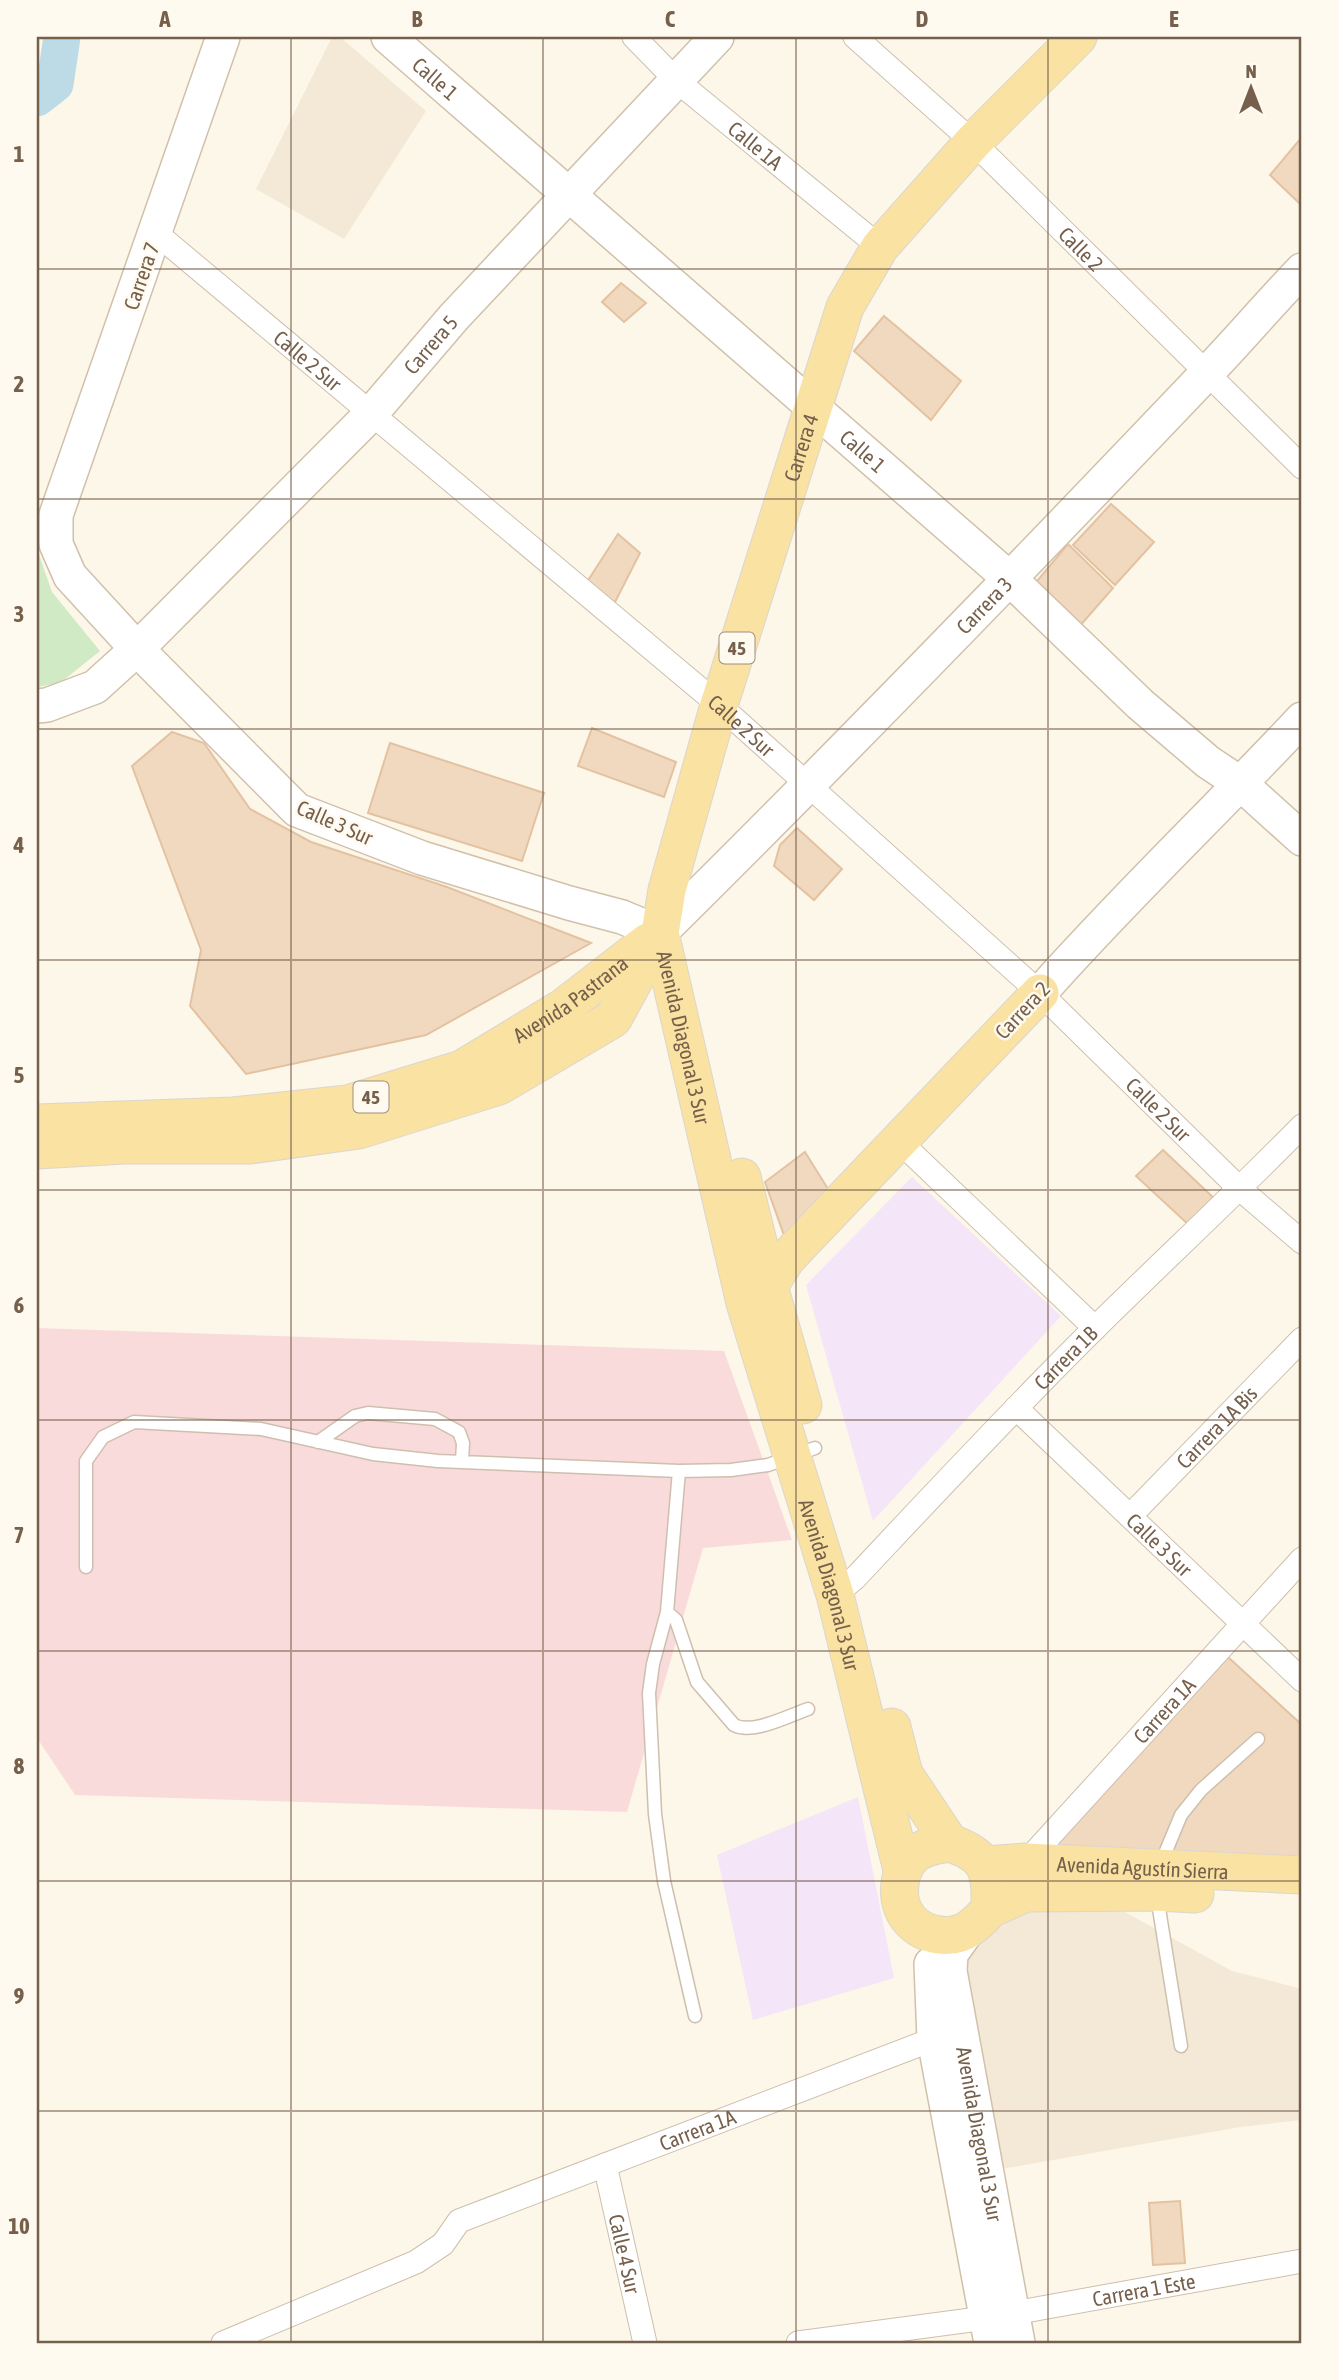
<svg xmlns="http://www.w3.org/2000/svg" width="1339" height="2380" viewBox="0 0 1339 2380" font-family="'Asap Condensed',sans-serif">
<rect width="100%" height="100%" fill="#fcf7e8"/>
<path fill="#f4e9d7" d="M332 37H340L426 111 344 239 256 189Z
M1024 1909 1123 1911 1232 1971 1302 1989V2120L1240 2127 990 2171 956 1968 967 1952Z"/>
<path fill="#f4e5f9" d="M912 1177 1061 1316 873 1521 806 1285Z
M858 1797 894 1978 753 2020 717 1855Z"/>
<path fill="#fadbdc" d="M37 1328 724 1351 792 1540 703 1548 627 1812 75 1795 37 1738Z"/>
<path fill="#d1eac6" d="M37 549 52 592 100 651 60 683 37 687Z"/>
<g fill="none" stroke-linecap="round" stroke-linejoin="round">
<path stroke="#bcdbe6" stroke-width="37" d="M37 98 55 84 62 37"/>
</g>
<path fill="#f1d9c0" stroke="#e3c2a1" stroke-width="2" d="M1302 137V201L1299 203 1270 175Z
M621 283 646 303 624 322 602 302Z
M884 316 961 381 931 420 854 351Z
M1111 504 1154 542 1115 585 1073 545Z
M618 534 640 553 611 610 587 582Z
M1068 544 1113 588 1078 628 1033 586Z
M592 728 676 762 664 797 578 766Z
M172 732 204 743 250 809 311 842 447 887 591 943 426 1035 246 1074 190 1006 201 950 132 766Z
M390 743 544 793 522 861 368 813Z
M797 828 842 869 814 900 774 866 780 845Z
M1163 1150 1218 1202 1191 1227 1136 1176Z
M805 1152 833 1197 785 1238 765 1182Z
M1228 1657 1302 1725V1859L1055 1845Z
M1180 2201 1185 2263 1153 2265 1149 2203Z"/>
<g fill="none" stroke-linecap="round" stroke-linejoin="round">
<g stroke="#cebfae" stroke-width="15">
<path id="lane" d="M318 1442 355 1416 368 1413 435 1419 459 1432 463 1443 462 1462
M679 1471 667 1612 676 1620 697 1682 734 1725C752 1735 788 1716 808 1709
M86 1567V1461L103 1437 134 1422 261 1429 373 1454 438 1461 679 1471 731 1470 768 1465 815 1448
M667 1612 653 1664 649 1693 655 1814 664 1881 695 2016
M1161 1863 1181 1815 1201 1790 1258 1739
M1157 1896 1181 2046"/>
</g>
<g stroke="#cebfae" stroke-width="25">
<g id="street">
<path id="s1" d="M634 37 677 81 880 247"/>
<path id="s2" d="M855 37 973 142 1302 467"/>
<path id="s3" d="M156 233 719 705 1040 993 1240 1189 1302 1242"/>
<path d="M898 1140 1095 1328"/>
<path id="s4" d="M1016 1408 1302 1680"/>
<path id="s5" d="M1130 1516 1302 1339"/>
<path id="s6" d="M835 1595 855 1578C934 1494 1012 1410 1094 1329 1163 1261 1234 1195 1302 1126"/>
<path id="s7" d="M1026 1862 1302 1559"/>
<path id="s8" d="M605 2165 645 2343"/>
<path id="s9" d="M223 2343 416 2262 443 2244 459 2221 934 2039"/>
<path id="s10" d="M798 2343 986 2318 1302 2261"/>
</g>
</g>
<g stroke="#d1c0ab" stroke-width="36">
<g id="secondary">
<path id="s11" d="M223 37 56 515V544L70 576 137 649 297 810 422 858 569 903 622 917 660 933C845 750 1026 563 1205 375 1238 341 1269 304 1302 270"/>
<path id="s12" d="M388 37 1010 579 1140 704 1208 762 1241 784 1302 839"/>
<path id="s13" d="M37 706 47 705 95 687 137 649 370 415 454 317 717 37"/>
<path d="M1040 993C1124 898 1216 811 1302 719"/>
<path id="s14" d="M968 1930 951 1954 950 1971 1018 2343"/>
<path d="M931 1964 934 2039 991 2343"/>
</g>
</g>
<g stroke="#dbd6d0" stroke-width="39">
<g id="primary">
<path id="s15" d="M660 933 745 1303 835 1595 902 1870"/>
<path id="s16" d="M37 1123 233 1116 348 1104 462 1069 564 1007 648 942"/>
<path id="s17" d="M37 1150 124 1145H250L359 1130 499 1086 613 1019 660 933 667 890 719 705 845 307 880 247 973 142 1078 37"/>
<path d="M742 1177 769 1286 803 1405"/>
<path d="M756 1295 769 1286 787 1258 1040 993"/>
<path d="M892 1727 904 1774 950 1843"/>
<path d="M950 1843C989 1856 991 1872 990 1909 984 1916 977 1923 970 1928 952 1941 924 1936 910 1920 894 1903 897 1870 914 1855 924 1846 937 1845 950 1843Z"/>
<path id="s18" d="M984 1865 1026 1862 1302 1875"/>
<path d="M990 1909 1026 1893 1156 1892 1195 1894"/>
</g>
</g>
<use href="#lane" stroke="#fff" stroke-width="12"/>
<use href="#street" stroke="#fff" stroke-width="23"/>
<use href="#secondary" stroke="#fff" stroke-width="33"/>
<use href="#primary" stroke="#f9e2a2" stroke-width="37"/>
</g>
<path fill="none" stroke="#76604c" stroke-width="2" stroke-opacity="0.55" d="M291 37V2343M543 37V2343M796 37V2343M1048 37V2343M37 269H1302M37 499H1302M37 729H1302M37 960H1302M37 1190H1302M37 1420H1302M37 1651H1302M37 1881H1302M37 2111H1302"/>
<g text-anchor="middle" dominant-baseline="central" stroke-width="5" stroke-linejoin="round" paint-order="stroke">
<g fill="#fffaef" stroke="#9f8e7d" stroke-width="2">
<rect x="719.5" y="632.5" width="35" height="31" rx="5"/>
<rect x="353.5" y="1081.5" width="35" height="31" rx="5"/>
</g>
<g font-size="19" font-weight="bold" fill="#76604c">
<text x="737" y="648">45</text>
<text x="371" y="1097">45</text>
</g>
<g font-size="21" fill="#76604c" stroke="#fffaef">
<text stroke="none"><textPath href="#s12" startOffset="63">Calle 1</textPath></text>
<text stroke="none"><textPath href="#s1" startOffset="163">Calle 1A</textPath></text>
<text stroke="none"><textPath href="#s2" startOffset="310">Calle 2</textPath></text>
<text transform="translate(141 276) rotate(-71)">Carrera 7</text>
<text stroke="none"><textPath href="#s13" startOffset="541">Carrera 5</textPath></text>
<text stroke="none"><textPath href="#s3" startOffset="198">Calle 2 Sur</textPath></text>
<text stroke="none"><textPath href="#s17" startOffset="1206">Carrera 4</textPath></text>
<text stroke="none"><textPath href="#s12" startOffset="630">Calle 1</textPath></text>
<text stroke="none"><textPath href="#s11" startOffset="1741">Carrera 3</textPath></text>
<text stroke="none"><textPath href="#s3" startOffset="765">Calle 2 Sur</textPath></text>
<text transform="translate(335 822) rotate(24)">Calle 3 Sur</text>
<text stroke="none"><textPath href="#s16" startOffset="560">Avenida Pastrana</textPath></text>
<text transform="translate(1022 1010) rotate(-47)">Carrera 2</text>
<text stroke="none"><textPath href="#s15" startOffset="107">Avenida Diagonal 3 Sur</textPath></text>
<text stroke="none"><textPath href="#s3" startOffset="1332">Calle 2 Sur</textPath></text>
<text stroke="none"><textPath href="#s6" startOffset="331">Carrera 1B</textPath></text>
<text stroke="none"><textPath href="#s5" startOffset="124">Carrera 1A Bis</textPath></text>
<text stroke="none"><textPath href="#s4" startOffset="198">Calle 3 Sur</textPath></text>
<text stroke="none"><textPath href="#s15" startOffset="674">Avenida Diagonal 3 Sur</textPath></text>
<text stroke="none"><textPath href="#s7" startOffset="205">Carrera 1A</textPath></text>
<text stroke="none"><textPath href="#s18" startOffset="159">Avenida Agustín Sierra</textPath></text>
<text stroke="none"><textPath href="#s9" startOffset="525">Carrera 1A</textPath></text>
<text stroke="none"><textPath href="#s14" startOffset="212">Avenida Diagonal 3 Sur</textPath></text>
<text stroke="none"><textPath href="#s8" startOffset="91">Calle 4 Sur</textPath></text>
<text stroke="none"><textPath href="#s10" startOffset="350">Carrera 1 Este</textPath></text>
</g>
</g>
<rect width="1339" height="2380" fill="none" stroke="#fffaef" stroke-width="77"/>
<g transform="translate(1251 88)" stroke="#fffaef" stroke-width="5" paint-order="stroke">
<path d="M0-5L12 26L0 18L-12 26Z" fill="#76604c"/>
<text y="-10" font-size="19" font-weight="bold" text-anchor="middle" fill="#76604c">N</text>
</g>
<rect x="38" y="38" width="1262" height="2304" fill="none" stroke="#76604c" stroke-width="2.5"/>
<g font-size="23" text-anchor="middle" font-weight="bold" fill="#76604c">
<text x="165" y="27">A</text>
<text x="417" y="27">B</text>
<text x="670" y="27">C</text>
<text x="922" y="27">D</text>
<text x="1174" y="27">E</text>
<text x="19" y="162">1</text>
<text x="19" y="392">2</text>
<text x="19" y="622">3</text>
<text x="19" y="853">4</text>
<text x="19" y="1083">5</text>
<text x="19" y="1313">6</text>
<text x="19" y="1543">7</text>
<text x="19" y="1774">8</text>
<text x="19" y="2004">9</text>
<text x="19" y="2234">10</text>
</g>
</svg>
